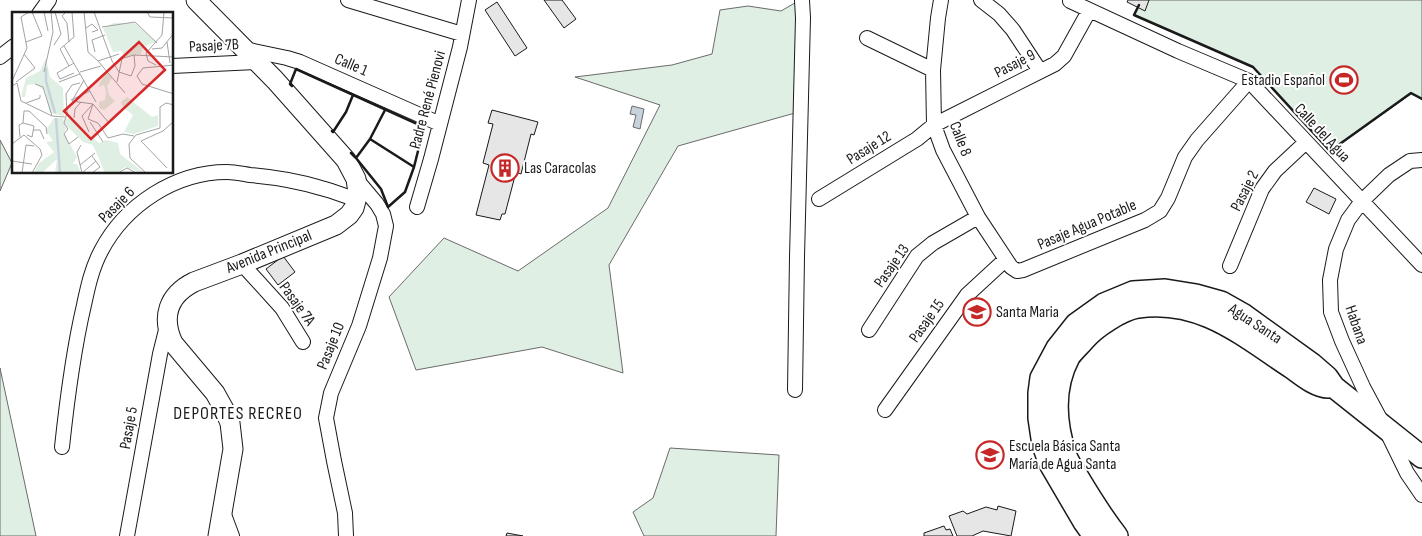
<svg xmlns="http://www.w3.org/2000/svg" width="1422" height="536" viewBox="0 0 1422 536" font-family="'Sofia Sans Condensed',sans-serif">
<rect width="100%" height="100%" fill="#fff"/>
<path fill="#e0efe3" stroke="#6a6a6a" d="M800 0 795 113 678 146 609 265 623 373 542 347 416 370 389 297 444 238 518 271 608 208 660 105 575 77 672 65 712 54 720 10 748 6 781 11Z
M1141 0H1422V99L1411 94 1330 151 1253 67 1134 15Z
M0 140 12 163 0 191Z
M0 368 36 536H0Z
M670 448 779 455 776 536H644L633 512 653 498Z"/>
<path fill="#c6d2dc" stroke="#6a6a6a" d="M632 106 644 109 640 129 633 127 636 115 630 114Z"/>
<path fill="#e6e6e6" stroke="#1a1a1a" d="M544 0H562L576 19 564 28Z
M1128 0H1149L1145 11 1127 2Z
M497 2 527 48 515 56 485 10Z
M492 110 538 122 534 135 531 134 521 174 516 172 505 214H502L500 220 476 215 489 165 483 163 493 124 488 123Z
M1314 188 1336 199 1329 214 1306 202Z
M283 256 295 272 278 285 266 269Z
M998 506 1016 511 1011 536 983 531 972 536H957L949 516 963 511 967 514 986 507 997 510Z
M944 526 946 530 950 529 953 536H924V533Z
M507 533 523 536H506Z"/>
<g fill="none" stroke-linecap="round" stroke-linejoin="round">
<g stroke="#1a1a1a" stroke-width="16">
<path id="street" d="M348 0 462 34
M941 0 938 18 933 70 934 125 943 150 978 217 1011 267 1017 271 1023 270 1145 220 1160 211 1168 198 1185 157 1197 140 1249 81
M981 0 999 14 1013 30 1040 71
M1070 1 1178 51 1249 81 1422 265
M39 14 49 0
M867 38 933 70
M244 49 287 58 300 62 440 124
M0 57 14 46
M172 66 256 62
M1422 160 1410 161 1389 175 1362 201 1348 220 1336 249 1330 280 1331 312 1342 341 1363 387 1386 430 1407 473 1422 495
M819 199 917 139 934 125 1055 64 1064 56 1089 11
M417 207 431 159 460 47 469 0
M242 264 282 308 303 342
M1230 266 1262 189 1275 171 1306 142
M869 330 917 256 933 243 978 217
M795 390 797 257 803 18 802 0
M885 410 967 295 1005 260
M62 447C67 400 73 352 84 305 88 286 92 268 101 251 125 205 175 172 227 172 235 172 243 174 250 175 274 177 298 181 321 188 333 191 345 196 357 200
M223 512 232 536
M127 536 160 354 167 326
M346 536 345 513 334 461 326 418 331 393 359 326 380 258 386 226 383 214 377 204 356 179"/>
</g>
<g stroke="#1a1a1a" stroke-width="21">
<path id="secondary" d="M196 0 275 80 346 160 356 179 358 193 354 208 349 215 336 225 242 264 194 282C168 295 161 317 173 343L215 393 225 411 230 423 233 449 218 536"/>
</g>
<g stroke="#1a1a1a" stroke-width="24">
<path id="primary" d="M1094 536 1084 522 1050 464 1043 445 1039 418V393L1041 378 1057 348 1076 324 1104 304 1133 292 1165 290 1196 295 1221 302 1244 315 1312 364 1327 377 1334 387 1422 457
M1117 536C1103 518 1091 499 1079 479 1075 472 1069 464 1066 456 1055 423 1052 389 1069 357 1073 351 1079 346 1084 340 1095 327 1121 310 1138 307 1201 298 1243 336 1292 368 1302 375 1316 387 1328 387"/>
</g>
<use href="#street" stroke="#fff" stroke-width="14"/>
<use href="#secondary" stroke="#fff" stroke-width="19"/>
<use href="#primary" stroke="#fff" stroke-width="21"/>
<path stroke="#1a1a1a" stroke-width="2.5" d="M1139 5 1134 15 1253 67 1330 151 1411 93 1422 99
M292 86 290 84 296 69 424 127 414 167 370 139 356 158 351 153
M332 131 333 132 346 112 353 95
M370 139 385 110
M356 158 381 189 388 207 405 192 414 167"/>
</g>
<defs>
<g id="stadium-ring" transform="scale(1.4375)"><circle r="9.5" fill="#fff" stroke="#c62828" stroke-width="1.5"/><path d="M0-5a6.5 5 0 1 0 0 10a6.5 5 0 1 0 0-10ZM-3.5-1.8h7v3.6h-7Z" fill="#c62828"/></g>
<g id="building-ring" transform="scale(1.4375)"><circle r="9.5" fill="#fff" stroke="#c62828" stroke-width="1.5"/><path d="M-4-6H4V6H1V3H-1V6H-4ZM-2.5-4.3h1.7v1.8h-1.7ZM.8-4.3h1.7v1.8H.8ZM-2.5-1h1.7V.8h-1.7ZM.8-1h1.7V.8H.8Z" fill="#c62828"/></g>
<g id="school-ring" transform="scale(1.4375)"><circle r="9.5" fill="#fff" stroke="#c62828" stroke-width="1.5"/><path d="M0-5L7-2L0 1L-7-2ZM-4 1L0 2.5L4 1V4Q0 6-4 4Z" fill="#c62828"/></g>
</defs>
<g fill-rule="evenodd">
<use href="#stadium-ring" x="1344" y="80"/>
<use href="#building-ring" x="505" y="168"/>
<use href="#school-ring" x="977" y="312"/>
<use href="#school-ring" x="990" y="455"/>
</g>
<g text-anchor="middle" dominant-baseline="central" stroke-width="4" stroke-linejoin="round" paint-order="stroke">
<g font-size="16" fill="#1a1a1a" stroke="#fff">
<text transform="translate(214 46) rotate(-3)">Pasaje 7B</text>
<text transform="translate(1015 64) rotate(-27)">Pasaje 9</text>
<text transform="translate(351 65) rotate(23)">Calle 1</text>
<text transform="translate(428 100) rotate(-75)">Padre René Pienovi</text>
<text transform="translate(1322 133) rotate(47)">Calle del Agua</text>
<text transform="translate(960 139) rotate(69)">Calle 8</text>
<text transform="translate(869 148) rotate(-32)">Pasaje 12</text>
<text transform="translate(1245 191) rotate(-63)">Pasaje 2</text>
<text transform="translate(117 205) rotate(-45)">Pasaje 6</text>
<text transform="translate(1087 225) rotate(-23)">Pasaje Agua Potable</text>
<text transform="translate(269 252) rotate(-22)">Avenida Principal</text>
<text transform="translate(892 266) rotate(-55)">Pasaje 13</text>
<text transform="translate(297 304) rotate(54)">Pasaje 7A</text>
<text transform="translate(927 321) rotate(-55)">Pasaje 15</text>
<text transform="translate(1255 324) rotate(33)">Agua Santa</text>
<text transform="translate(1356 325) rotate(71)">Habana</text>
<text transform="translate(331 346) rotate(-68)">Pasaje 10</text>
<text transform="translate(129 428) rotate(-80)">Pasaje 5</text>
</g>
<g font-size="16" fill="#1a1a1a" stroke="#fff" text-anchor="start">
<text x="1325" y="80" text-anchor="end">Estadio Español</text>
<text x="524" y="168">Las Caracolas</text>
<text x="996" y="312">Santa Maria</text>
<text x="1009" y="446">Escuela Básica Santa<tspan x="1009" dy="18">María de Agua Santa</tspan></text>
</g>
<g font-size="18" letter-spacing="1" fill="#1a1a1a" stroke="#fff">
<text x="238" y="413">DEPORTES RECREO</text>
</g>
</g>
<g transform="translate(12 12)">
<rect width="161" height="161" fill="#fff"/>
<path d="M102 11H123L144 30 131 35 129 42 112 45 110 39 101 40 91 16ZM34 46 38 65 51 76 52 104 38 101 33 79 24 72 15 73 13 85H9L14 66 28 59ZM94 60 100 66 95 74 97 83 103 89 92 98 87 96V90L93 88 94 80 92 73 86 75ZM115 85 140 105 146 103V114L122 122 112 120 121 103 111 95 109 90ZM42 106H51L54 116 52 121 65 145 61 152H65L69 161H43L45 147 30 161H22L27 151 42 140 34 130 41 129 34 118ZM54 106 61 107 67 116 87 131 94 128 106 131 108 142 132 161 113 155 105 161H93L81 133 71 130 53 112Z" fill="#e0efe3"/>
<path fill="none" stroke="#c6d2dc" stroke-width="2.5" d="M34 56V69L43 101M44 106 48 161"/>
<path fill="none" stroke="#a3a3a3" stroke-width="1" d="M32 0 36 19M54 0 50 4 55 11 57 30M72 0 76 40 86 49 107 42M82 0 100 49 107 60 119 64 123 54 122 43M135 0 138 5 162 6M90 15 123 10 145 31M74 16 80 12 86 18 80 20M14 30 30 24 20 0M155 30 158 51M42 33 49 22 43 0M52 34 84 90M140 37 150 36 162 21M83 40 80 28 93 23M108 47 122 43 162 45M86 49 113 81M144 53 136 49 134 41 150 23 152 0M162 53 131 56 125 64 130 72 162 82M57 54 48 37 62 25 60 0M32 60 41 20 39 0M68 60 89 54M62 61 48 67 45 61 62 51M72 68 60 89 81 92 76 107 86 111 96 126 111 122 122 124M0 69 15 36 9 5 17 0M4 70 23 56 12 42M47 70 68 62M105 70 110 47M23 72 31 75 40 104M0 74 5 71 9 89 40 104 53 105M59 88 78 79M14 91 28 86V83M81 92 97 111M62 106 63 97 69 90M78 110 91 130M11 111 12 99H17L34 115 35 122M21 118H28L32 127M77 120 70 104 81 92M8 125 7 113 11 111 22 114 20 125 15 123M66 125 57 132 52 122 56 117 52 111 55 101 54 82 60 73 68 71M0 132 12 123 28 137 30 143 20 161M69 133 65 140 70 161M80 144 88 155 80 161M0 149 20 152M68 153 83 141M155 156 129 129 151 119 162 109M10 161 14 133 22 134M70 161 84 149M106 161 115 156 124 161M134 161 118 146 117 132 124 123 148 116V95L154 91 162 93"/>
<path fill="#d62828" fill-opacity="0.15" stroke="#d62828" stroke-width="2.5" d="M127 30 153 58 79 127 52 99Z"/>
<rect width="161" height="161" fill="none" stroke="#1a1a1a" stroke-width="2.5"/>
</g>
</svg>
